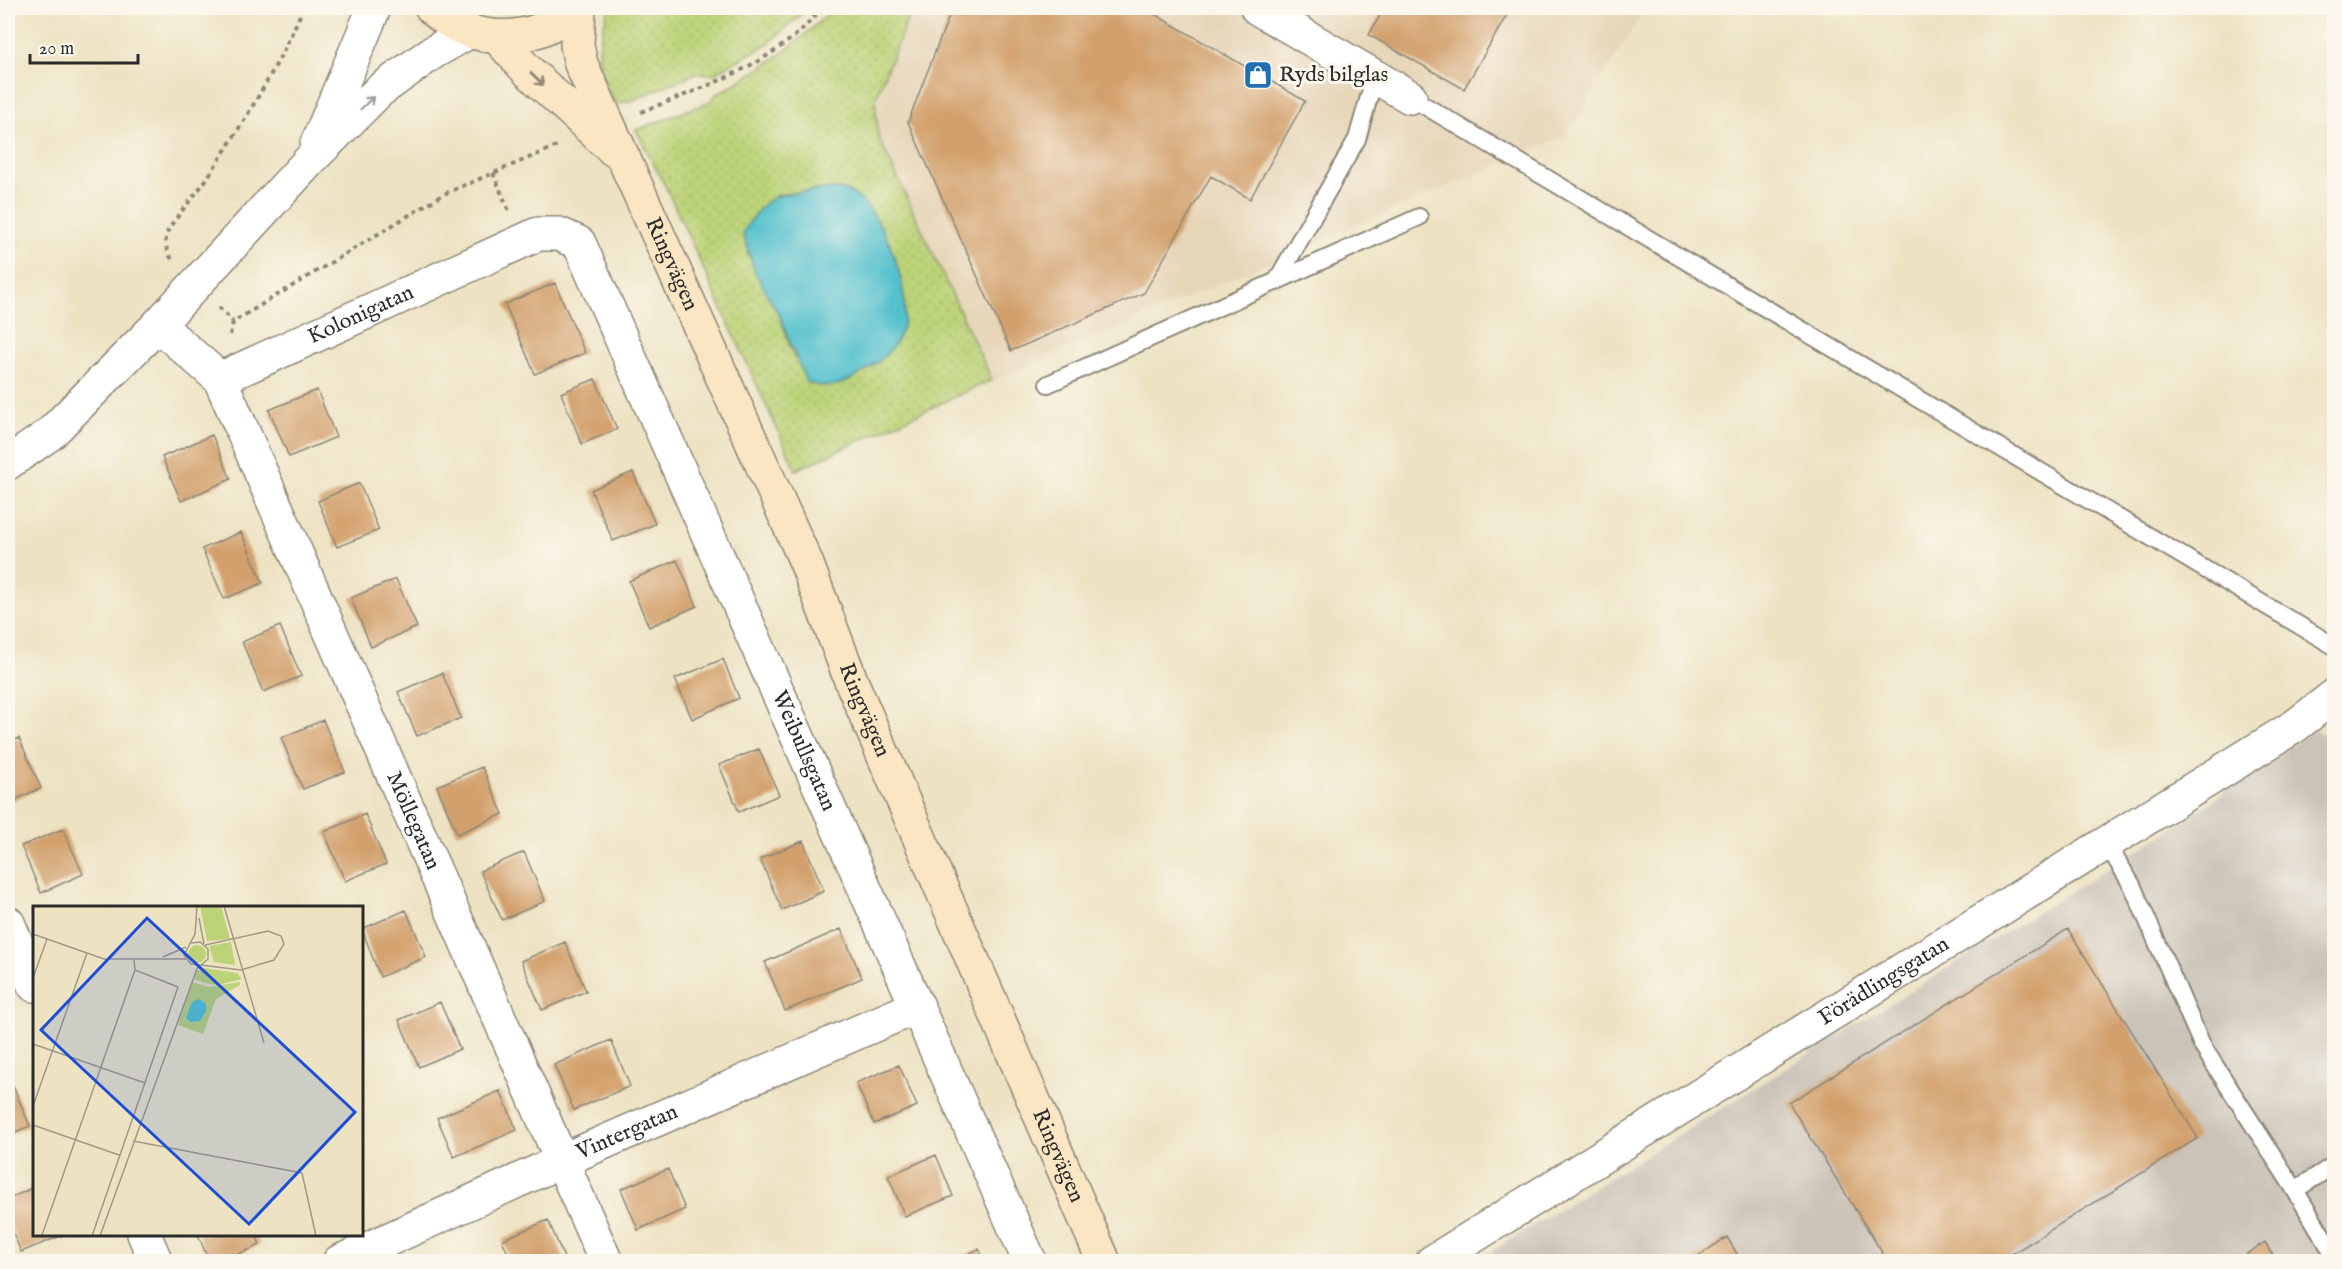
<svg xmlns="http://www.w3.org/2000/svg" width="2342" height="1269" viewBox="0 0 2342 1269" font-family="'IM FELL English',serif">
<defs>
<pattern id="grass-dots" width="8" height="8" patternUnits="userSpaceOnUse" patternTransform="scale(1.5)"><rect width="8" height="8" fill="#bcd378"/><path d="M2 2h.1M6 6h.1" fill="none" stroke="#a2b568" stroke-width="1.8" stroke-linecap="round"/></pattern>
</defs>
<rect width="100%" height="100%" fill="#fbf7ec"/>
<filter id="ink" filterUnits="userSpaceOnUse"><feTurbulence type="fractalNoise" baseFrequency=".0167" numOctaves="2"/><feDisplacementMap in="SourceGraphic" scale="12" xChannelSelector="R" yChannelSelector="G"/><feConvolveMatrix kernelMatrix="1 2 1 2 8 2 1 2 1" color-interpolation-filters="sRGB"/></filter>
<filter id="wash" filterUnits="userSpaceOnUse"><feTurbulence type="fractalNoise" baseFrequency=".008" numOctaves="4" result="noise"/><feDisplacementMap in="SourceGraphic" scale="24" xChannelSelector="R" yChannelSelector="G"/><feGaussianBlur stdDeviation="1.35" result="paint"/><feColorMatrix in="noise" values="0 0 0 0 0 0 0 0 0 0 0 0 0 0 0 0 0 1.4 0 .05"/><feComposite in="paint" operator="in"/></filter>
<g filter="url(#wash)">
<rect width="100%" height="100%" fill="#ede3c3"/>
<path fill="#e6d5b7" d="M835 8H1646L1565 136 985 384 823 26Z"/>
<path fill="#cac3b8" d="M2314 730 2334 738V1261L1474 1262 2169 831Z"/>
<path fill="url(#grass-dots)" stroke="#747f52" stroke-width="1.5" fill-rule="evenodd" d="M473 8H532L502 13Z
M609 8H808L769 43 714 74 696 73 631 101 616 104C593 68 596 47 609 8Z
M833 8H912L875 99 878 136 992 380 796 470 668 192 636 130 710 102 715 95C763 69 795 47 833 8ZM825 189H842L858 197 794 358 780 317 747 252 776 195Z"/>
<path fill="#54c1cd" stroke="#40767c" stroke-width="1.5" d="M825 189C837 189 846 189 856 196 885 216 912 291 903 326 897 347 880 362 862 373 841 386 829 390 806 382L780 317 755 272 743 233C770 187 778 197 825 189Z"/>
<g id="blocks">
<path fill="#d2a06c" d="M952 8H1144L1305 101 1250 199 1211 176 1144 293 1011 351 908 122Z
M1384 8H1511L1464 89 1369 35Z
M555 283 585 353 535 374 505 304Z
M595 379 617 429 582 444 561 393Z
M317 390 336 437 289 457 269 410Z
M212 435 231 479 181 501 162 457Z
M633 472 655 524 613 541 591 490Z
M359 483 379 530 337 547 318 501Z
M241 532 263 583 224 599 202 549Z
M677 560 697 606 649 627 629 581Z
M396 579 417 627 371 647 351 598Z
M280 626 301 676 263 692 242 642Z
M723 659 739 698 692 719 675 679Z
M442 673 461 718 417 736 398 692Z
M323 720 345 772 303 789 281 738Z
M19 738 41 788 8 803V743Z
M759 749 779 795 739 812 719 765Z
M482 767 503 814 457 834 437 786Z
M365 814 386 864 345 881 324 832Z
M63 829 83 874 41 893 21 846Z
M803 841 824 891 782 910 760 859Z
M524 852 545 901 502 920 480 871Z
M406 910 426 957 380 977 362 929Z
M841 929 862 978 785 1011 765 962Z
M2068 929 2198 1138 1999 1262H1888L1789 1103Z
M565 942 586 991 542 1010 521 961Z
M440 1002 460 1049 419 1067 399 1020Z
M611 1040 630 1086 574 1110 554 1065Z
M899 1065 917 1106 874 1124 856 1083Z
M10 1079 30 1126 8 1135V1080Z
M500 1091 517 1130 454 1157 437 1118Z
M936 1155 953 1196 905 1216 888 1176Z
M668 1169 685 1209 638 1230 621 1189Z
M34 1187V1234L63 1235 21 1252 8 1220V1199Z
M548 1220 565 1260 512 1262 502 1240Z
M198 1234H256L260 1245 220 1262H209Z
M1727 1237 1742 1262H1689Z
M2265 1242 2277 1262H2234Z
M979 1249 985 1262H949Z"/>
</g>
</g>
<g filter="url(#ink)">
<use href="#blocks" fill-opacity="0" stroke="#8c8777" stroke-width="1.5"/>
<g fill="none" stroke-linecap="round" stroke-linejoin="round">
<g stroke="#8c8777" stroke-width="20">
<path id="lane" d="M1410 97 2334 646
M1276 282 1357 139 1375 76
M1048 384 1419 217
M2106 843 2132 885 2203 1047 2295 1190 2334 1165
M2295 1190 2334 1255"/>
</g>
<g stroke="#8c8777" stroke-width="36">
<g id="street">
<path d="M1257 8 1410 97"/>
<path d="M317 144 374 8"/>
<path id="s1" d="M158 325 220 379 538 234H559L579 243 1030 1262"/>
<path id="s2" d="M220 379 606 1262"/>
<path d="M8 463 50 434 158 325 311 159 379 91 432 53 470 31"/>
<path d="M8 923 34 985"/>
<path d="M144 1234 156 1262"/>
<path id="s3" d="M339 1262 561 1161 918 1006"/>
<path id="s4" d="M1432 1262 2295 726 2334 696"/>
</g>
</g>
<g stroke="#8c8777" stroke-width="36">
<g id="secondary">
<path d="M432 8C471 46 535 46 574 8"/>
<path id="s5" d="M579 8 577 45 581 64 806 562 852 683 1104 1262"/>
<path d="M497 37 526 69 614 150"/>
</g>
</g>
<path stroke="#8c8777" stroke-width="4" stroke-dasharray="4.5 4.5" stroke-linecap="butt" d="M641 112C704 87 779 63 822 8
M493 173 509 211
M172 259C167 253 164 242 167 233 172 221 199 191 208 177 243 123 278 68 303 8
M219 307 233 322
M230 335 233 322 444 194 557 146"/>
<use href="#lane" stroke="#fff" stroke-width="16"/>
<use href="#street" stroke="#fff" stroke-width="33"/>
<use href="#secondary" stroke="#fbe6c4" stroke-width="33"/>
</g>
<defs><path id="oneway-shaft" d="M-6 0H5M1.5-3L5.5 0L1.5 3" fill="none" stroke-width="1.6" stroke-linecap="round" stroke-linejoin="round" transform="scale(1.5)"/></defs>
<use stroke="#938878" href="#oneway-shaft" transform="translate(537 79) rotate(44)"/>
<use stroke="#a0a0a0" href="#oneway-shaft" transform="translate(367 103) rotate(-44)"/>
</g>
<defs>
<g id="shop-square" transform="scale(1.5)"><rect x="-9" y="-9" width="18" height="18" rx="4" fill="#1f6fb2" stroke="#fbf7ec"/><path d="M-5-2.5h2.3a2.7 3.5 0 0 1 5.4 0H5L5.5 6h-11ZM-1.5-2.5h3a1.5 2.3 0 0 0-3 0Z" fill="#fff"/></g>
</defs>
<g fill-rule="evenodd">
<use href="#shop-square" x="1258" y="75"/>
</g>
<g text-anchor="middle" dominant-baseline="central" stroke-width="6" stroke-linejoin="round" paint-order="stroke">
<g font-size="22" fill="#2b2b2b" stroke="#fbf7ec" text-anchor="start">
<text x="1279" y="75">Ryds bilglas</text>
</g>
<g font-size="22" fill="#2b2b2b" stroke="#fbf7ec">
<text stroke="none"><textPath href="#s5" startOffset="276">Ringvägen</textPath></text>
<text stroke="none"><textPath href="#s1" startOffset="237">Kolonigatan</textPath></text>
<text stroke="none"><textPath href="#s5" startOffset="762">Ringvägen</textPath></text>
<text stroke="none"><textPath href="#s1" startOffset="1030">Weibullsgatan</textPath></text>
<text stroke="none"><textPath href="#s2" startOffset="482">Möllegatan</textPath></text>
<text stroke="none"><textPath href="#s4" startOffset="532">Förädlingsgatan</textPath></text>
<text stroke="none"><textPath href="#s3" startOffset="316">Vintergatan</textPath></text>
<text stroke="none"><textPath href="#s5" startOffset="1248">Ringvägen</textPath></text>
</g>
</g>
<g transform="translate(33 906)">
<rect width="330" height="330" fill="#ede3c3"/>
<path d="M167 0H188L197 33 174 35ZM198 36 202 59 181 56 176 40ZM155 48a9 9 0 1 1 18 0a9 9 0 1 1-18 0ZM171 62 204 67 209 73 185 79 171 77 161 73 164 65ZM159 76 176 81 207 76V79L183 93 170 128 145 119Z" fill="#bcd378"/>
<path d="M166 93 173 98V105L167 115 157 116 153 112 159 96Z" fill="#54c1cd"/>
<path fill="none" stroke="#9f9986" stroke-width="1.5" d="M191 0 231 137M166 12 171 38M0 28 71 53H153M158 37 167 36 175 43V53L168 59 158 58 151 49 162 28 164 0M130 51 153 41M168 59 208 64 241 54 251 38 248 30 235 25 172 39M0 72 14 33M0 138 112 177M0 200 54 47M0 219 86 249M100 235 269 267 283 330M9 329 102 64M59 330 145 81 102 64 101 54M67 330 165 60"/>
<path fill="#1d4ed8" fill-opacity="0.15" stroke="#1d4ed8" stroke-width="3" d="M114 12 322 206 216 318 8 124Z"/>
<rect width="330" height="330" fill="none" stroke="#2b2b2b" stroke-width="3"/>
</g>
<rect width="2342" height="1269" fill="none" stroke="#fbf7ec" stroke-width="30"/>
<path d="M30 54v9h108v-9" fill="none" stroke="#2b2b2b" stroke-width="3"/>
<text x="39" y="54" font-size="18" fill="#2b2b2b" stroke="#fbf7ec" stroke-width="4.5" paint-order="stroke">20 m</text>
</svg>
